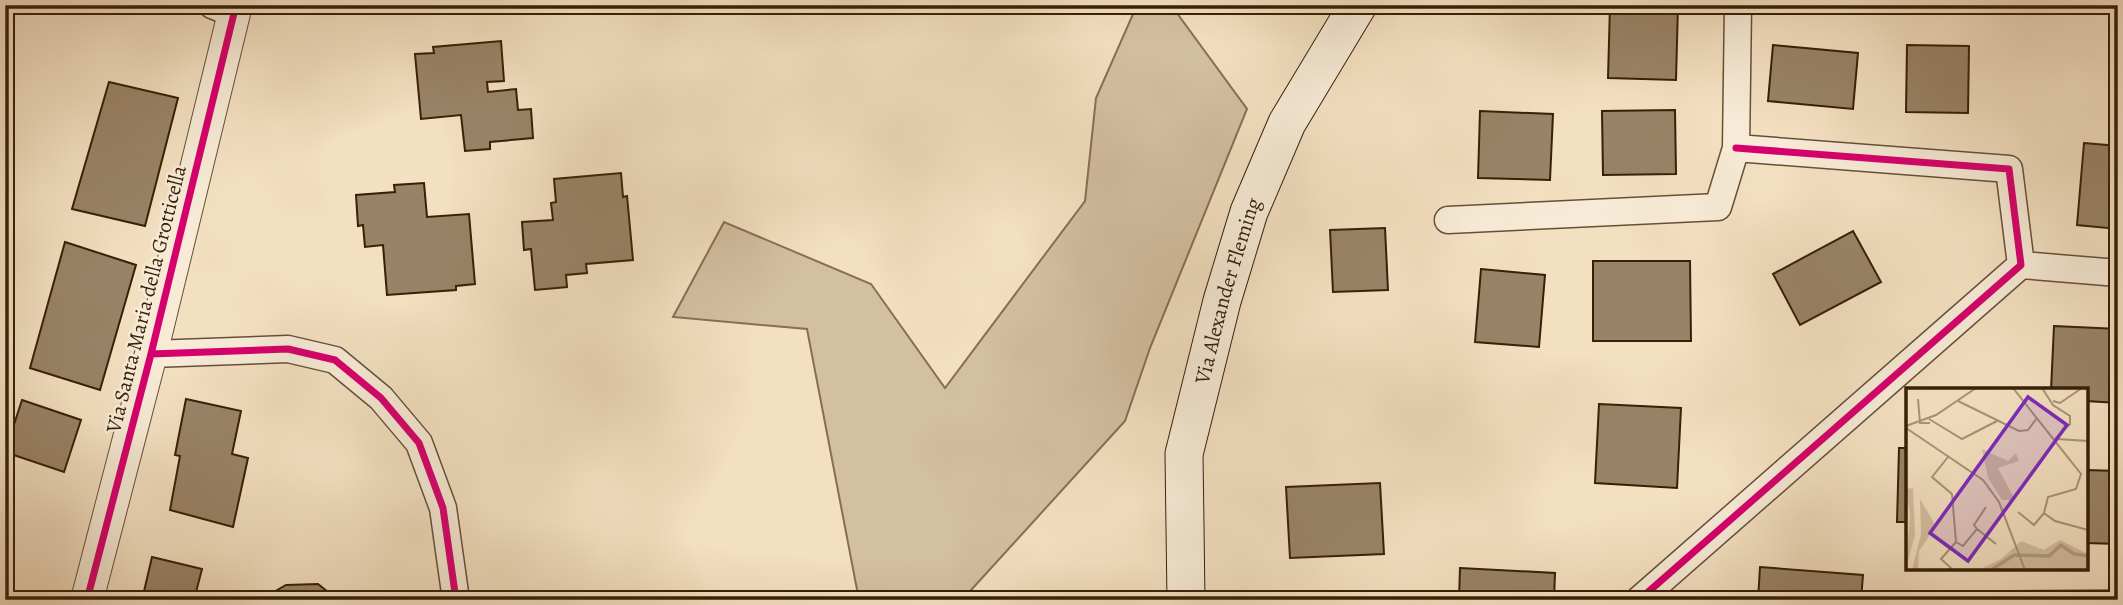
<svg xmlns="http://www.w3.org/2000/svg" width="2123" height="605" viewBox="0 0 2123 605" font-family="Alegreya,serif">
<rect width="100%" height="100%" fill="#f3e0c1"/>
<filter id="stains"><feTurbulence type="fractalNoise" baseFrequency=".00286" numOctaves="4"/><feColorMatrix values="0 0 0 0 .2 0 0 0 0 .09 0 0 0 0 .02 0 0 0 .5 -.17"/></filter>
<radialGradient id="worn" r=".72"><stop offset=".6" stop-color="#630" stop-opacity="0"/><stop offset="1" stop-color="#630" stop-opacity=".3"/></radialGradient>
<path fill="#d3bfa2" stroke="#866f55" stroke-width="2" d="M1137 5H1171L1247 109 1150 348 1125 421 962 600H859L807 329 673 317 724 222 871 284 945 388 1085 201 1096 98Z
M2118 590V600H2006L2011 591Z"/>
<path fill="#998368" stroke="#381f08" stroke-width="2" d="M1610 5H1678L1676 80 1608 78Z
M501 41 504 81 487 82 488 92 516 89 518 110 531 109 533 138 490 142V149L465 151 461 115 421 119 415 54 434 53 433 47Z
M1773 45 1858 53 1853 109 1768 101Z
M1907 45 1969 46 1968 113 1906 112Z
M109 82 178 98 145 226 72 209Z
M1675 110 1676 174 1603 175 1602 111Z
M1480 111 1553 114 1550 180 1478 178Z
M2084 143 2118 146V229L2077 225Z
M621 173 623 197 627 196 633 260 586 264 587 273 566 275 567 287 535 290 531 249 524 250 522 222 553 220 551 203 556 202 554 179Z
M424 183 427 217 469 214 475 284 456 286V290L387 295 383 245 365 247 363 225 358 226 356 195 395 192 394 185Z
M1385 228 1388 290 1333 292 1330 230Z
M1853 231 1881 282 1800 325 1773 274Z
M65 242 136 265 100 390 30 368Z
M1593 261H1690L1691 341H1593Z
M1481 269 1545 275 1539 347 1475 342Z
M2054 326 2118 329V403L2086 401V390H2051Z
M186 399 241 411 232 454 248 458 233 527 170 510 180 456 175 455Z
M22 400 81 420 64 472 5 452Z
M1599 404 1681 408 1677 488 1595 483Z
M1899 448H1908V522H1897Z
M2086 470 2118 471V544L2086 543Z
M1380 483 1384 554 1290 558 1286 487Z
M152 557 202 569 194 600H142Z
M1760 567 1863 575 1861 600H1758Z
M1460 568 1555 573 1554 600H1459Z
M318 584 332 595 333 600H265V597L286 585Z
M5 592 40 600H5Z"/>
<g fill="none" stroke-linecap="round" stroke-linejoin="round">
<g stroke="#674f36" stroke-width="29">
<path id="minor" d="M212 5 234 14
M1448 220 1718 207 1736 148 1738 5
M2021 265 2118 273
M151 354 288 349 335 360 381 398 419 443 443 508 456 600
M1639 600 2021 265 2009 169 1736 148"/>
</g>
<g stroke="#674f36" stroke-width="34">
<path id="tertiary" d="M87 600 151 354 236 5"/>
</g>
<g stroke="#381f08" stroke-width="39">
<g id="secondary">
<path id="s1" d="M1186 600 1184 454 1222 301 1249 212 1287 123 1358 5"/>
</g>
</g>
<use href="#minor" stroke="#f7ebd7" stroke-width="26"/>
<use href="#tertiary" stroke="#f7ebd7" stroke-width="32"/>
<use href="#secondary" stroke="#f7ebd7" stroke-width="37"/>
<g stroke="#f7ebd7" stroke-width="11">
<path id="cycleway" d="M151 354 288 349 335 360 381 398 419 443 443 508 456 600
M87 600 151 354 236 5
M1639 600 2021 265 2009 169 1736 148"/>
</g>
<use href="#cycleway" stroke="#d6006c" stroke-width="7"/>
</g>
<g text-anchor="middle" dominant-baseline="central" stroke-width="5" stroke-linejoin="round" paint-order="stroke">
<g font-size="21" fill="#381f08" stroke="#f7ebd7">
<text stroke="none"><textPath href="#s1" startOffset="315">Via Alexander Fleming</textPath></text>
<text transform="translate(146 299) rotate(-76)">Via Santa Maria della Grotticella</text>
</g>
</g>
<g transform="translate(1906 388)">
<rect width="182" height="182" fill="#f3e0c1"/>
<path d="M76 61 102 73 110 65 113 73 92 80 109 112H96L82 90ZM7 100 9 147 0 180 4 126 0 101ZM14 111 30 138 13 163 12 182H6L15 146ZM154 152 182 166V181L72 182 95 171 115 153 138 162Z" fill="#d3bfa2"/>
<path fill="none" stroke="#b39e82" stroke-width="3.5" d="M85 182 108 167 143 168 155 157 168 166 182 168"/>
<path fill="none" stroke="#a89377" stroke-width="2" d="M107 0 175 86 170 101 142 109 138 125 149 133 182 142M136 0 147 17 164 28V36L149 51M12 11 14 35H24M52 13 113 43 122 42 131 30M147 13 154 15 176 0M23 31 56 51 91 33M0 38 30 27 70 0M0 40 77 92 93 114 119 182M151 51 182 53M42 69 26 89 46 106 50 154 57 158 71 141 68 137 80 119M112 124 128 137 138 125M71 141 90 156M46 181 35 171 50 154"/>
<path fill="#7b2cbf" fill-opacity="0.15" stroke="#7b2cbf" stroke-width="3.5" d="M122 9 161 37 62 173 24 145Z"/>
<rect width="182" height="182" fill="none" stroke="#381f08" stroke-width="3.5"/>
</g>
<rect width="2123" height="605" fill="none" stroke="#f3e0c1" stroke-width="28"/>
<rect x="7" y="7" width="2109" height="591" fill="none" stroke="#381f08" stroke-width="3.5"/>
<rect x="14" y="14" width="2095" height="577" fill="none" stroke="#381f08" stroke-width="2"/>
<rect width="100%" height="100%" filter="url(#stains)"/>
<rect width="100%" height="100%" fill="url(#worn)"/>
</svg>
